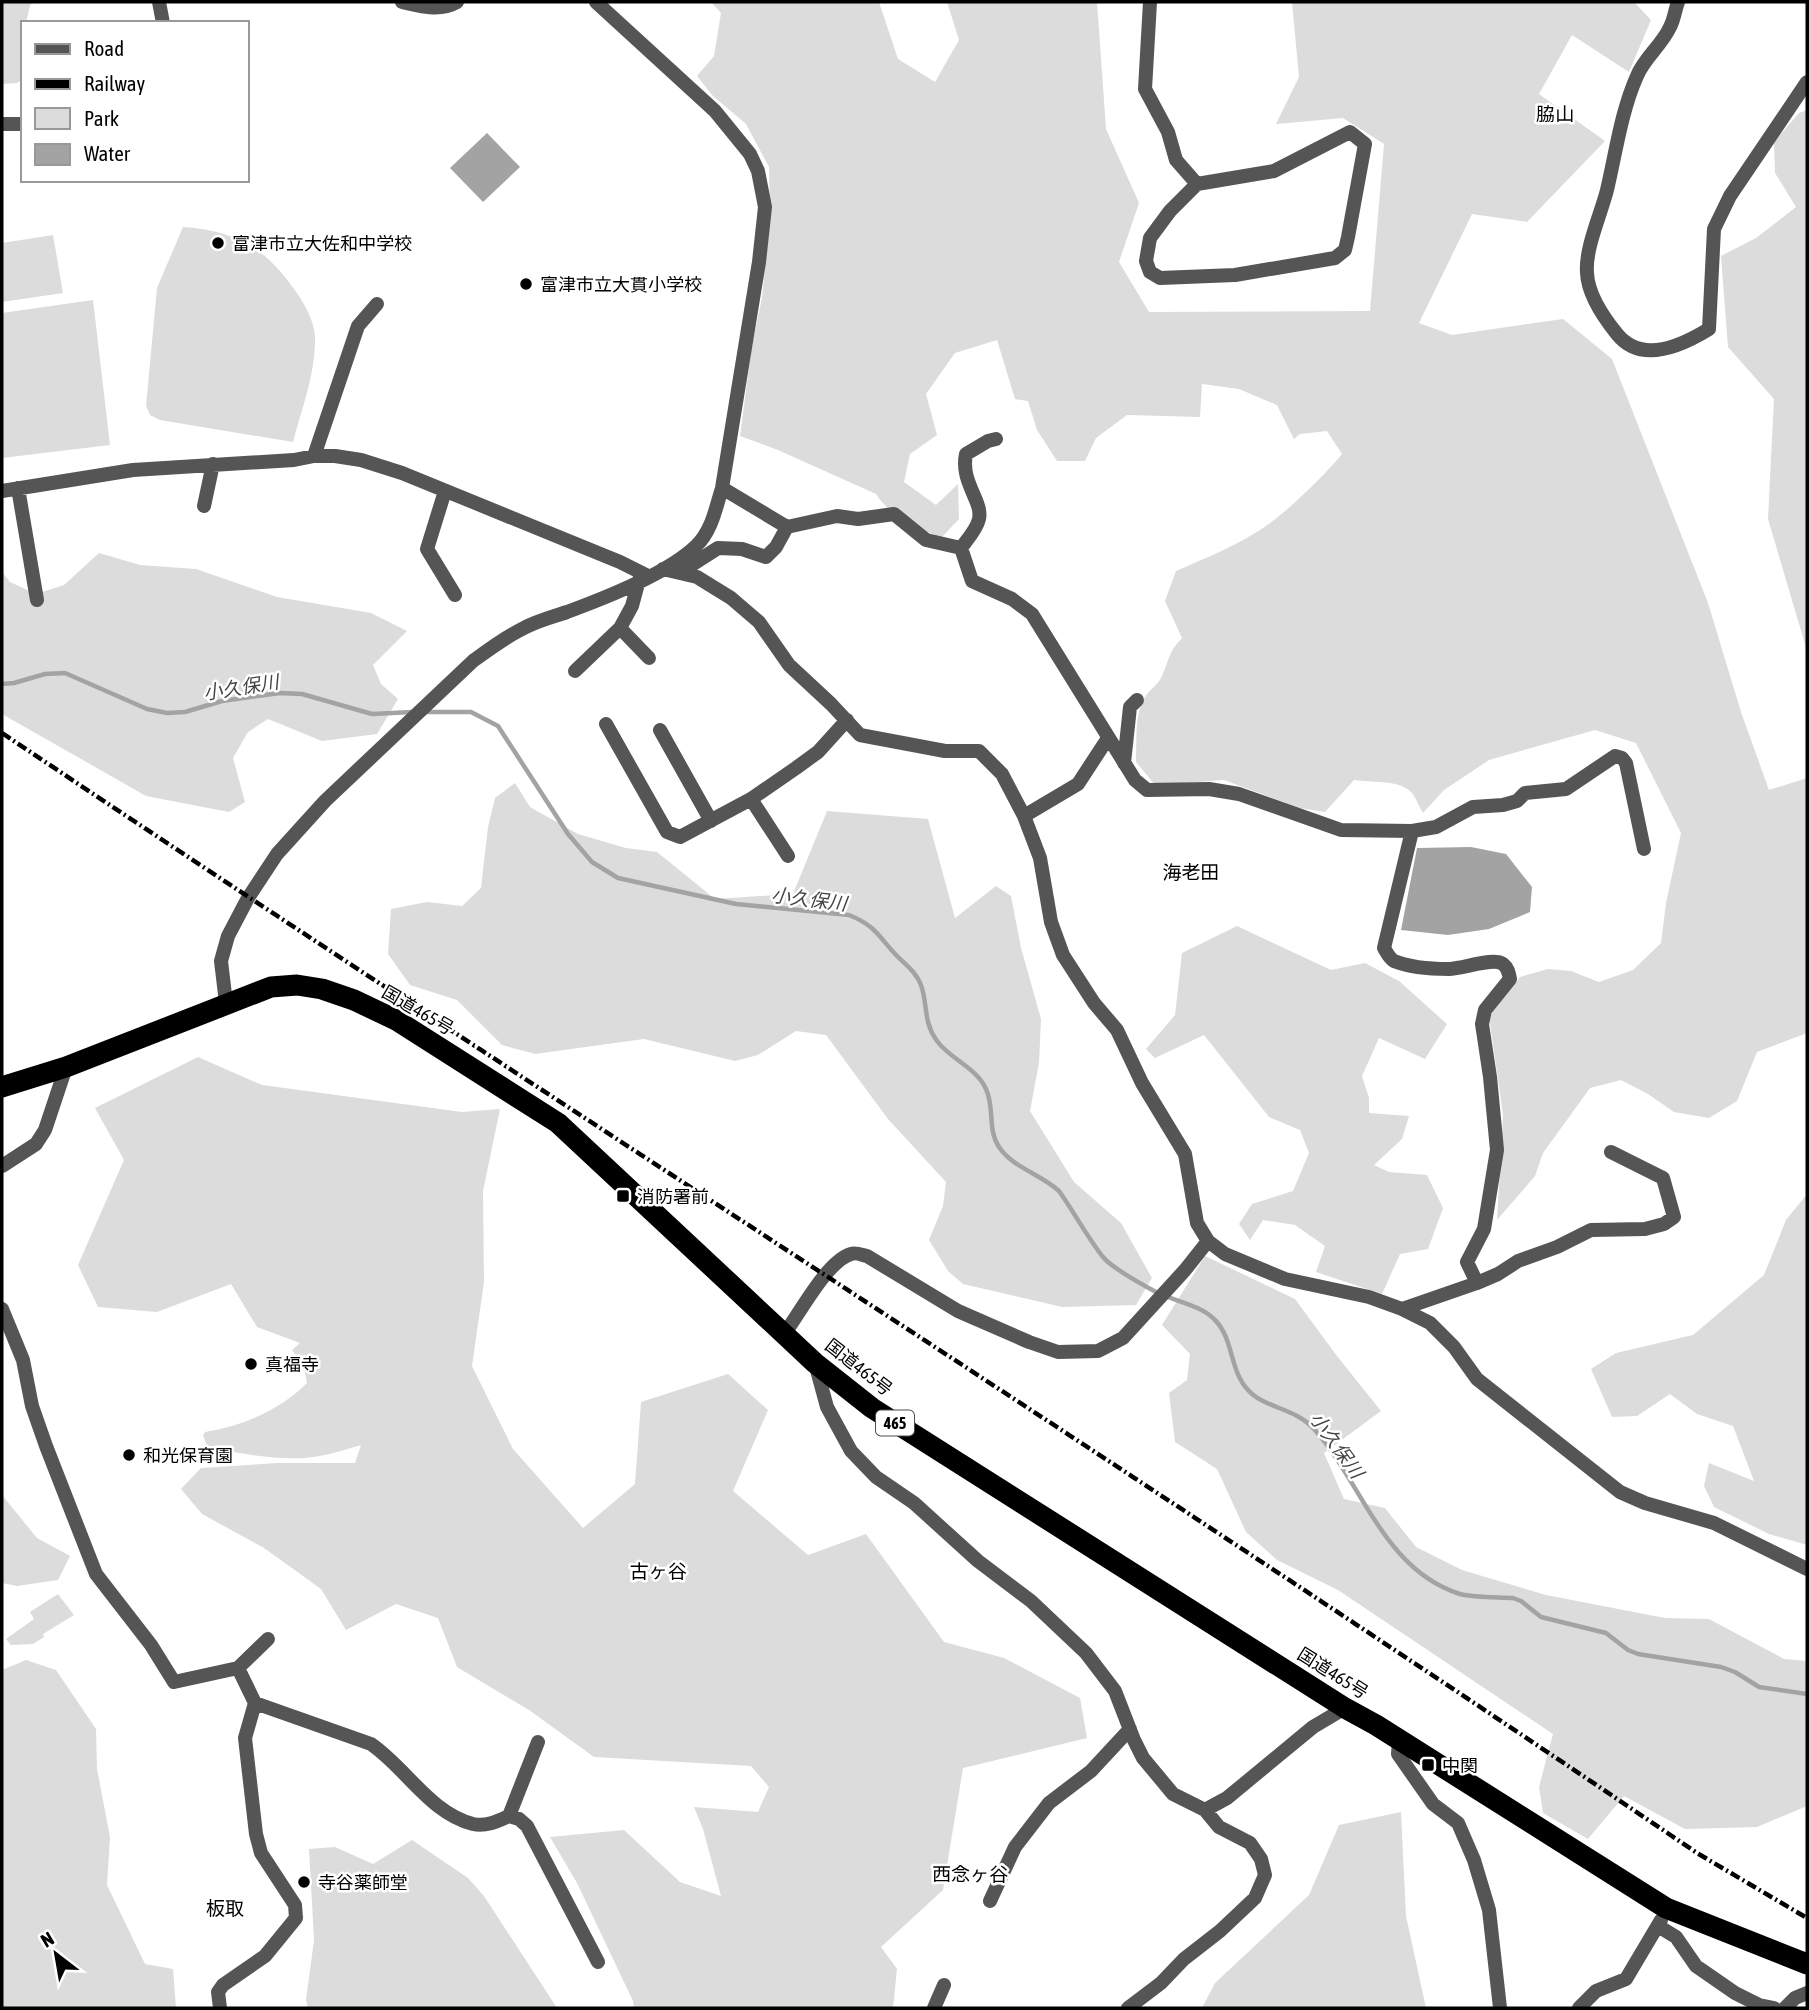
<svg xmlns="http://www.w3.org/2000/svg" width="1809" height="2010" viewBox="0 0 1809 2010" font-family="'Asap Condensed','Noto Sans JP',sans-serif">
<rect width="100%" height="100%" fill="#fff"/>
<path fill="#dcdcdc" d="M2 2H36L30 5 26 23H23V79L17 83 2 84Z
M711 2H879L898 59 935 82 959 40 947 2H1097L1106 129 1139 203 1119 262 1149 312 1370 311 1384 144 1343 118 1276 124 1299 77 1292 2H1634L1651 20 1629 72 1572 35 1539 94 1605 141 1527 222 1472 214 1419 323 1452 335 1563 319 1612 359 1708 603 1741 712 1769 790 1807 778V1033L1757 1052 1737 1101 1709 1118 1674 1112 1648 1094 1621 1080 1590 1088 1543 1153 1535 1176 1497 1220 1503 1115 1489 1016 1520 977 1548 969 1571 971 1599 982 1633 970 1661 943 1666 903 1681 833 1636 743 1595 730 1489 760 1444 790 1423 813C1419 807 1416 797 1411 792 1398 779 1370 783 1354 780L1325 812 1300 808 1224 780 1155 785 1136 762C1137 742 1134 714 1145 697 1150 689 1158 685 1162 676 1169 660 1169 651 1182 638L1165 601 1176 571C1206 558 1236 546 1263 528 1286 513 1324 476 1342 454L1327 431 1300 434 1294 439 1277 405 1239 389 1202 384 1200 417 1127 415 1096 438 1085 461H1057L1037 430 1028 401 1015 399 997 340 955 353 926 394 937 435 910 454 904 482 936 505 958 484 959 519 941 538C917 527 891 517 876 494L778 450 740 436 752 345 762 298 770 212 769 167 746 124 713 96 697 76 714 56 721 13Z
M1807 110V651L1768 519 1774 399 1728 347 1721 256 1756 238 1796 207 1775 173 1774 142 1799 113Z
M183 227C239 231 268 250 299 296 306 307 314 322 315 336 316 372 302 408 293 442L160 420 150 415 146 406 157 288Z
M53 235 63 293 2 302V243Z
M93 300 110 445 2 458V313Z
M99 553 140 565 196 569 277 597 371 613 407 631 373 665 381 684 398 699 377 734 322 741 268 719 248 732 233 758 245 802 229 812 146 796 2 714V572L10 582 36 594 64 585Z
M515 783 530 807 578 834 626 848 657 852 715 899 793 894 827 811 928 819 955 918 996 886 1011 896 1021 948 1041 1019 1039 1063 1030 1111 1074 1182 1121 1223 1152 1278 1136 1305 1062 1307 963 1284 948 1271 929 1240 943 1206 946 1182 888 1119 826 1035 796 1031 758 1055 735 1061 644 1039 535 1054 502 1045 457 1000 410 985 388 954 391 909 427 902 462 906 481 888 488 827 495 798Z
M1237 926 1331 970 1365 963 1399 981 1447 1024 1425 1059 1379 1038 1362 1076 1369 1098V1113L1409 1116 1402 1139 1374 1165 1389 1172 1427 1175 1443 1208 1428 1249 1400 1254 1382 1294 1316 1272 1325 1246 1295 1225 1263 1220 1250 1240 1239 1224 1252 1204 1293 1191 1309 1153 1300 1130 1269 1117 1204 1035 1155 1058 1146 1049 1175 1015 1182 953Z
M198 1057 262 1085 462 1112 500 1109 483 1191 484 1282 472 1366 513 1449 583 1528 635 1484 641 1402 728 1374 768 1410 733 1491 808 1555 866 1534 944 1642 1004 1658 1080 1698 1087 1738 963 1768 943 1890 881 1947 897 1969 893 2008H634L633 2001 577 1883 550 1837 624 1830 680 1882 721 1896 703 1829 694 1807 758 1812 769 1787 751 1766 594 1757 529 1710 457 1667 438 1618 396 1604 346 1630 321 1589 264 1548 202 1514 181 1489 201 1468 278 1463H355L361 1445C344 1450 323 1457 304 1458 274 1460 235 1453 207 1446L203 1435 205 1432C243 1426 280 1410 307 1383L304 1368 292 1350 300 1343 257 1327 231 1284 157 1312 98 1307 78 1265 124 1160 95 1108Z
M1807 1194V1545L1769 1534 1714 1507 1704 1486 1709 1463 1754 1481 1733 1426 1697 1414 1670 1394 1637 1416 1612 1417 1591 1369 1616 1353 1693 1335 1764 1275 1786 1220Z
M1205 1256 1295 1299 1337 1356 1381 1411 1324 1453 1344 1499 1385 1508 1416 1547 1462 1570 1546 1595 1665 1618 1709 1619 1784 1659 1807 1661V1806L1757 1827 1685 1829 1624 1796 1588 1839 1543 1813 1539 1787 1553 1734 1338 1590 1277 1560 1246 1532 1217 1469 1175 1442 1169 1393 1187 1380 1190 1354 1162 1325Z
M2 1495 37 1538 70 1556 58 1580 17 1586 2 1583Z
M58 1594 74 1615 43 1634 44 1637 33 1644 11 1645 6 1639 34 1619 30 1612Z
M26 1660 56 1670 96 1729 97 1769 110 1837 107 1885 145 1964 173 1969 176 2008H2V1670Z
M1401 1812 1406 1916 1426 2008H1202L1215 1983 1309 1895 1339 1825Z
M412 1840 468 1878 484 1896 557 2008H308L306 2000 314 1940 309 1849 335 1847 373 1864Z"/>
<path fill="#a3a3a3" d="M487 133 520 167 483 202 450 168Z
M1471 847 1506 854 1532 887 1530 912 1489 929 1448 935 1401 930 1417 848Z"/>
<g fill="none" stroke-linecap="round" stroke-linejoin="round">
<path stroke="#a3a3a3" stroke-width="4.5" d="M2 684 14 683 45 674 65 673 147 709 167 713 185 712 222 701 280 693 302 694 372 714 413 712
M426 712H471L498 726 568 834 592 862 618 878 736 904 849 915C876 926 878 936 897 956 906 965 916 972 921 985 928 1005 923 1022 937 1041 950 1059 977 1068 986 1089 995 1108 987 1129 999 1147 1013 1168 1041 1174 1059 1191 1074 1212 1087 1237 1103 1257 1112 1268 1143 1285 1156 1292 1174 1301 1200 1305 1214 1319 1234 1338 1229 1370 1248 1390 1265 1409 1295 1407 1315 1430 1363 1485 1384 1570 1460 1594 1476 1598 1497 1597 1513 1598L1521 1601 1541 1617 1606 1633 1628 1650 1638 1654 1721 1667 1735 1672 1759 1687 1807 1694"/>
<path stroke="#555" stroke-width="14" d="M159 2 163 23
M402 2C420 6 440 12 457 2
M1150 2 1145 89 1168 132 1176 160 1197 184
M1678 2C1675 10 1674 20 1670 27 1662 45 1644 58 1637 76 1621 112 1616 152 1607 190 1601 214 1585 248 1587 273 1588 295 1604 318 1617 334 1642 365 1683 345 1709 329L1714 229 1730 196 1807 82
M2 124H23
M1350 132 1365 144 1348 237 1345 250 1335 258 1235 275 1160 278 1150 272 1146 261 1150 238 1170 211 1197 184 1274 171Z
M314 456 358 326 377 304
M18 488 37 600
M722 488 787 527
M2 491 133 470 294 460 314 456H335L361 460 402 473 620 562 648 576
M445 491 427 549 455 595
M204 506 213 464
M961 548C967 540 977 529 979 519 983 501 960 482 966 454L988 441 996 439
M669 566 693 564 718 548 742 549 766 557 776 547 787 527 837 516 858 519 894 514 926 540 961 548 972 581 1012 599 1032 614 1135 780 1147 790 1209 789 1239 794 1341 830 1412 831 1436 827 1473 807 1503 805 1517 801 1525 793 1566 789 1615 756 1622 758 1626 763 1644 849
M663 569 697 577 731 598 759 622 789 665 831 704 860 735 945 751H979L1002 774 1024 816 1040 858 1051 922 1063 955 1094 1003 1117 1030 1142 1083 1185 1154 1197 1223 1208 1241 1225 1254 1285 1279 1369 1297 1402 1309 1430 1323 1454 1347 1477 1379 1620 1492 1645 1503 1714 1523 1807 1569
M620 628 649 658
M575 671 620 628 632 606 639 580
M606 724 667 832 680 837 751 799 796 768 818 752 847 720
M660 730 711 821
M1124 763 1130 707 1137 700
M751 799 788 856
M1024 816 1078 784 1108 738
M226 1003 221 961 228 936 248 898 277 854 325 801 473 661C488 650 504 638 522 629 536 621 552 617 567 612 605 598 667 574 696 546 712 531 716 507 722 488L759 262 765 207 758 171 750 154 715 111 596 2
M2 1166 36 1144 45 1130 66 1067
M1477 1283 1498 1274 1518 1261 1557 1247 1591 1230 1645 1229 1664 1224 1674 1217 1663 1178 1611 1152
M2 1309 23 1360 32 1406 46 1446 96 1574 151 1645 174 1682 238 1668 255 1703 245 1738 256 1834 261 1853 295 1905 296 1918 265 1956 223 1985 218 1992 220 2008
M1402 1309 1477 1283 1467 1262 1484 1229 1497 1150 1490 1077 1482 1024 1485 1010 1510 979C1509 973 1508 968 1503 964 1493 957 1463 969 1449 969 1433 969 1409 967 1394 961 1389 958 1387 953 1384 948L1412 831
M785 1333C800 1313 827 1261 851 1254 856 1252 862 1255 867 1256L958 1311 1029 1342 1058 1352 1098 1351 1123 1338 1185 1270 1208 1241
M815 1363 827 1407 851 1451 876 1477 914 1503 978 1561 1031 1601 1086 1653 1115 1691 1134 1740 1143 1758 1173 1794 1205 1810 1227 1798 1313 1727 1345 1708
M238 1668 268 1639
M255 1703 371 1744C406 1768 430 1813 473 1824 486 1827 498 1821 509 1816L519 1819 527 1826 598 1962
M1399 1740 1398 1754 1433 1804 1458 1823 1474 1860 1489 1910 1500 2008
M509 1816 538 1742
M990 1901 1015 1847 1049 1803 1091 1771 1130 1729
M1658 1926 1676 1937 1696 1966 1735 1993 1759 2005 1774 2008
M934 2008 944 1985
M1128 2008 1161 1983 1184 1959 1220 1931 1255 1898 1265 1875 1261 1859 1250 1843 1219 1827 1205 1810
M1579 2008 1596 1991 1626 1979 1661 1920
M1785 2008 1795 1998 1807 1993"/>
<path stroke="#000" stroke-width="21" d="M2 1087 66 1067 271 987 297 985 322 989 354 1000 396 1020 558 1123 815 1363 872 1408 1345 1708 1376 1725 1666 1908 1807 1964"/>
<path stroke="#000" stroke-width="4.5" stroke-dasharray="10 3.5 2 3.5" stroke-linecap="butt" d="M2 733C565 1110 1137 1473 1697 1853L1807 1918"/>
</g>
<g fill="#000" stroke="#fff" stroke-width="2.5">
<circle cx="218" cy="243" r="7"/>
<circle cx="526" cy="284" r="7"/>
<rect x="616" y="1189" width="14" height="14" rx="3.5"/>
<circle cx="251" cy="1364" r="7"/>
<circle cx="129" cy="1455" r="7"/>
<rect x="1421" y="1758" width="14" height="14" rx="3.5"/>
<circle cx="304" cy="1882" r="7"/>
</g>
<g text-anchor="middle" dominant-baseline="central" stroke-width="5" stroke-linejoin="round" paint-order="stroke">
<rect fill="#fff" stroke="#4c4c4c" stroke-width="2" x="876" y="1410.5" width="38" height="25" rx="5"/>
<g font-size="16" font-weight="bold" fill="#000">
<text x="895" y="1423">465</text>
</g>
<g font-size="18" fill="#000" stroke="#fff" text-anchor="start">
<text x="232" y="243">富津市立大佐和中学校</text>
<text x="540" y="284">富津市立大貫小学校</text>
<text x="637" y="1196">消防署前</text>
<text x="265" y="1364">真福寺</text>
<text x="143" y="1455">和光保育園</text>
<text x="1442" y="1765">中関</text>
<text x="318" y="1882">寺谷薬師堂</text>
</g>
<g font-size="18" fill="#000" stroke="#fff">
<text transform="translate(418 1010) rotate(30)">国道465号</text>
<text transform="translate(859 1367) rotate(38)">国道465号</text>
<text transform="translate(1333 1673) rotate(32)">国道465号</text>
</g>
<g font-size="19" fill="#000" stroke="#fff">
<text x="1555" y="114">脇山</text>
<text x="1191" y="872">海老田</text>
<text x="658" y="1571">古ヶ谷</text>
<text x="970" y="1874">西念ヶ谷</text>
<text x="225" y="1908">板取</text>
</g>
<g font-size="19" font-style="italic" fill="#444" stroke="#fff">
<text transform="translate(241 687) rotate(-9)">小久保川</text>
<text transform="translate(809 899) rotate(7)">小久保川</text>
<text transform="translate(1337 1445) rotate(54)">小久保川</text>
</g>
</g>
<rect width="1809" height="2010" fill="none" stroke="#000000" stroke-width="7"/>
<rect x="21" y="21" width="228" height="161" fill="#ffffff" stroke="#999999" stroke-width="2"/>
<rect x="35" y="44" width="35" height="10" fill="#555555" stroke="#999999" stroke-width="2"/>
<text x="84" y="56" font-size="21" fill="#000000">Road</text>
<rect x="35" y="79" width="35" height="10" fill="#000000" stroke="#999999" stroke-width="2"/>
<text x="84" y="91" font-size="21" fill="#000000">Railway</text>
<rect x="35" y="108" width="35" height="21" fill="#dcdcdc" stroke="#999999" stroke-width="2"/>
<text x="84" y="126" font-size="21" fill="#000000">Park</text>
<rect x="35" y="144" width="35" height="21" fill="#a3a3a3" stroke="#999999" stroke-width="2"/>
<text x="84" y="161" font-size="21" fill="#000000">Water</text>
<g transform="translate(56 1954) rotate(329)" stroke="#ffffff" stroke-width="5" paint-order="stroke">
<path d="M0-5L12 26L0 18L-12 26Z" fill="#000000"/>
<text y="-10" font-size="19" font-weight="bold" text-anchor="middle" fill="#000000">N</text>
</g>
</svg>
